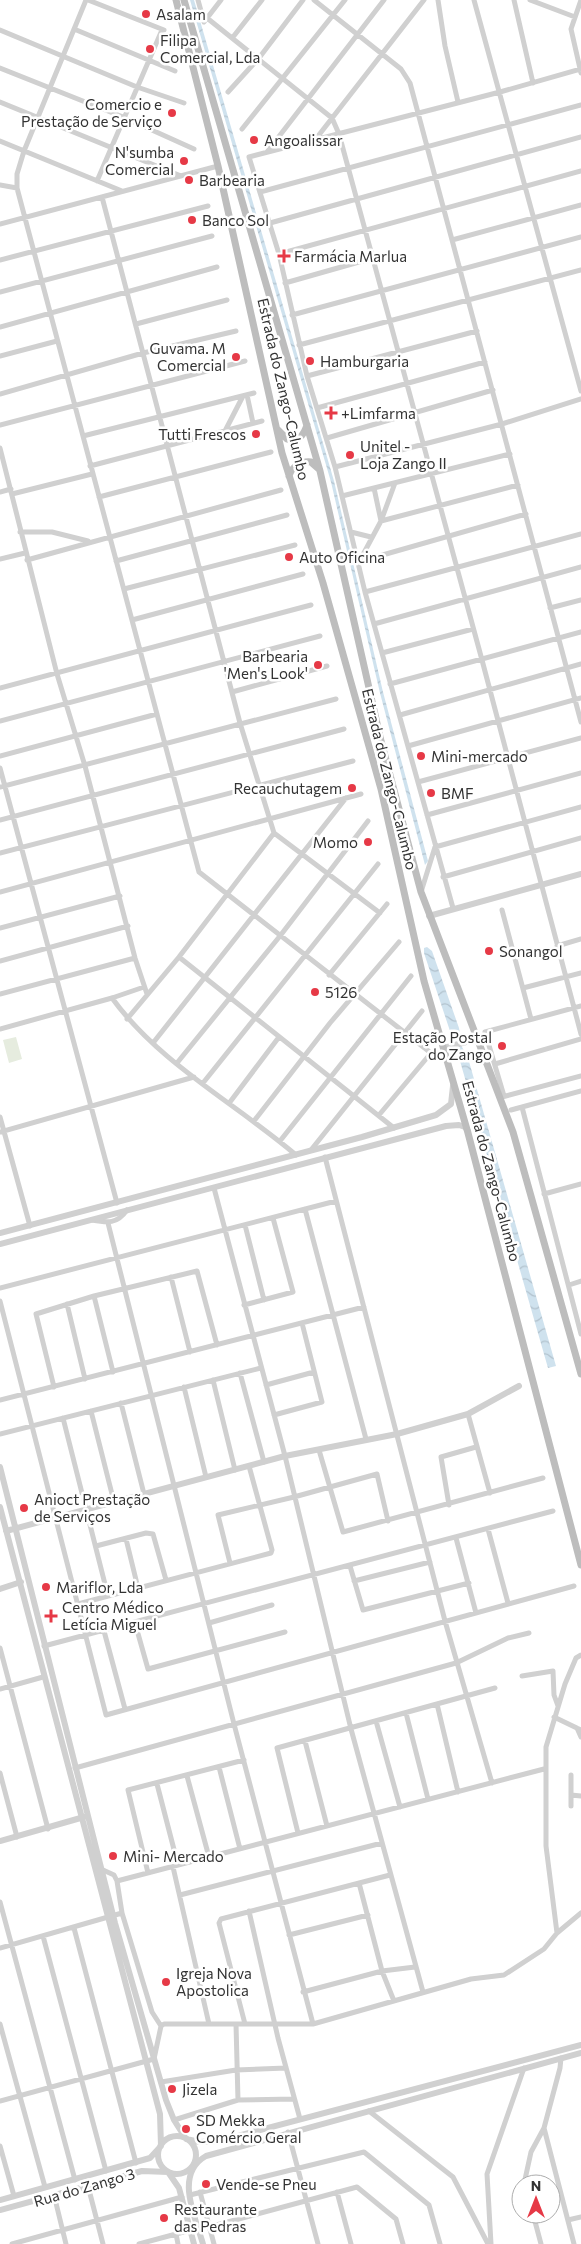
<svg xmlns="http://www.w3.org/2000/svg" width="581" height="2244" viewBox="0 0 581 2244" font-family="Commissioner,sans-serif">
<defs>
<pattern id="water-waves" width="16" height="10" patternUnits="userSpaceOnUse" patternTransform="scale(1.25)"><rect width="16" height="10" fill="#cfe2ee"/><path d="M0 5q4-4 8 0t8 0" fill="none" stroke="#b2c2cd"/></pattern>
</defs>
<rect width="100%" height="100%" fill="#fff"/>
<path fill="#e6ecdf" d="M16 1037 22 1059 9 1063 3 1040Z"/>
<path fill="url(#water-waves)" d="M190 0H194L334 481 383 692 428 861 425 865 380 693 331 482Z
M427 947 432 951 459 1028 462 1047 468 1058 556 1366 548 1368 460 1061 457 1040 450 1031 424 953V948Z"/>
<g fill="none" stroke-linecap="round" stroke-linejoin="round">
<path stroke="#d0d0d0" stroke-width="5" d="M86 0 24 151 17 174V188L199 872 431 1053 379 1115
M88 0 164 30
M198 0 204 22
M314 0 401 69 410 83 581 722
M438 0 445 46 458 102
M474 0 581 391
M514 0 533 83
M530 0 575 17
M581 0 571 29 581 73
M207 18 332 118 339 134 482 660 581 1034
M204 22 221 0
M74 29 175 71
M0 30 137 87 184 103
M233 37 262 0
M0 68 123 117 194 149
M228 92 259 58 303 0
M0 102 181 176
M242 129 345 0
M315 140 424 0
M0 141 122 191
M267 152 384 0
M97 181 162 30
M0 185 17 188
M260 192 581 105
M102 197 240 723 274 833 179 957 127 1019
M270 223 581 137
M0 224 218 166
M452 240 581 205
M279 254 581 171
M0 260 208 206
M285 283 373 258
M0 292 212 236
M292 315 581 237
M136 324 227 300
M0 327 217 267
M299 345 581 270
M0 356 57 341
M307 376 279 254 249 157 500 92 581 69
M0 394 143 353 236 331
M247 395 253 423
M317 408 485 362
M0 425 245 361
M225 431 243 396
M83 436 254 393
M327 438 493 390
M0 448 57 674 85 766 135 958 147 994
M90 466 262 421
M335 467 502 424 581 399
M374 488 381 521 518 485
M0 492 11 489
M12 494 92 474
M342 496 510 454
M99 497 271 452
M20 532H52L88 541
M351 532 371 537
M0 559 25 553
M27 560 281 490
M116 561 287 515
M358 562 526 514
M359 562 381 521 395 483
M124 589 295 545
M365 592 581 534
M550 608 581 600
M132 620 303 574
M374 624 581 567
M382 653 473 629
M390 684 581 632
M0 688 311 605
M232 692 327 666
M400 715 581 664
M0 721 320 636
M408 746 581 698
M0 756 157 714
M0 768 117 1203
M418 782 581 738
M0 787 336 699
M427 815 581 773
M0 820 344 729
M274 833 380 913
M0 853 353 761
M443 877 581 838
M0 892 361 794
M421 892 435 847 581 807
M453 908 365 592 335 467 307 376 477 331
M502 910 531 1019
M0 928 120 896
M557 946 581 939
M179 957 394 1128
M0 961 128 926
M329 975 387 904
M523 988 581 973
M0 994 135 958
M112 998C159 1063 235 1103 296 1155
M0 1029 112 998 144 987
M153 1043 346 798
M177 1063 280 936 368 821
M495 1064 581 1039
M203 1083 378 864
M504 1096 485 1032 581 1006
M502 1097 581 1076
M230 1102 279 1037
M522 1107 581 1334
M511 1110 581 1091
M0 1117 30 1226
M254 1121 330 1023 399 942
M0 1132 194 1077
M280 1141 411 976
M311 1150 422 1011
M325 1157 445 1621 492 1783
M214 1188 285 1456 351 1729 423 1992
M544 1194 581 1184
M305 1209 366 1439
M92 1220C108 1223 117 1224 127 1210
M108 1223 234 1724 313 2024
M245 1225 264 1300
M171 1277 190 1352
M569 1285 581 1281
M0 1288 336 1201
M94 1296 113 1372
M0 1301 106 1715 574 1586
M67 1304 85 1379
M244 1305 293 1292 273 1218
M240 1373 264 1462
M213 1380 235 1470
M266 1385 314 1372
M54 1387 36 1314 94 1296 197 1271 217 1345
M184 1387 206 1477
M0 1400 364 1307
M121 1403 144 1494
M91 1411 114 1502
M468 1414 490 1493
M274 1415 322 1402 302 1323
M63 1418 108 1596
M0 1434 261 1368
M319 1450 343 1532 543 1478
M449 1505 441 1457 476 1447
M488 1529 508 1603
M456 1538 476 1613
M126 1539 138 1588
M96 1546 146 1533 153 1534 166 1580
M230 1563 218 1515 294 1497 377 1474 388 1521
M350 1566 363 1610 469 1583
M354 1581 430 1562
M78 1604 271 1553 272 1550 249 1466
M135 1623 148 1669 285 1632
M209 1623 272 1605
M104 1631 125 1709
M44 1646 553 1511
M0 1648 48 1829
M522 1676 553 1671 554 1695 558 1706
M0 1689 43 1677
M437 1704 458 1792
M406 1713 428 1799
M554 1717 581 1730
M376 1721 400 1807
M577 1728 581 1737
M305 1741 327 1826
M219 1767 240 1849
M75 1768 456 1663 508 1638 529 1633
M0 1773 17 1837
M187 1776 209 1857
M157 1784 178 1865
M571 1795 581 1796
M571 1806V1775
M298 1833 277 1748 495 1688
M173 1867 209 2024
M103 1870 114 1875 117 1881
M148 1873 128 1790 244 1760
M359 1883 382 1971 394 2001
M180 1895 382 1843
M0 1902 75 2180
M249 1911 278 2038 300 2119
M122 1913 152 2012 161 2026
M74 1928 136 2163
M557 1933 546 1846V1747L565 1684 576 1658 581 1655
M289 1935 368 1915
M43 1936 106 2171
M0 1948 122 1913 117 1881 544 1769
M303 1992 382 1971 415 1967
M0 2024 45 2187
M236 2024 238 2100
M245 2024 219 1923 221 1919 390 1875
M161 2082 236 2070 286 2068
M0 2101 154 2059 161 2026 164 2024H313L471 1979 504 1975 544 1949 557 1933 581 1913
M369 2111 453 2177 488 2244
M174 2120 238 2100 294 2099
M544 2128 574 2244
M288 2132 318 2244
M0 2146 14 2196
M524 2184 531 2152 544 2128 560 2068 561 2058
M88 2186 103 2244
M200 2192 214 2244
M337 2192 351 2244
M54 2195 66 2244
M190 2195 364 2152 429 2205 440 2244
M533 2214 541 2244
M568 2220 581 2217
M209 2227 357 2187 396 2219 403 2244
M176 2234 178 2244
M12 2244 182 2197
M139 2244 191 2230
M491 2244 487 2174 524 2068"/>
<path stroke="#d0d0d0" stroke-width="6" d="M429 916 581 874
M444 1048 477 1039
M0 1233 362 1137 436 1115 451 1104 453 1086
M0 1244 446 1126 459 1125 465 1127 468 1131
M0 1467 115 1923 166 2100 174 2120 186 2139 200 2142 219 2141 581 2045
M0 1507 160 2114 161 2146 150 2158 0 2200
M6 1531 285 1456 397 1434 468 1414 519 1386
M0 1589 21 1582
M0 1841 84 1817
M158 2155a19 19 0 1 1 38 0a19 19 0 1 1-38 0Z
M0 2210 142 2171 168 2172 179 2188 194 2244
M203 2244C195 2216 174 2174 206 2156L581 2053"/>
<path stroke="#bdbdbd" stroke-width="7" d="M176 0 218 166 282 453 323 583 381 789 424 981 468 1133 581 1565
M184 0 320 471 381 741 421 892 513 1132 581 1374
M278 430 287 439C298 443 304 435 307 425
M289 476C292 466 301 461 311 462L319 469"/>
</g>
<g fill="#e63946" stroke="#fff" stroke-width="2">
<circle cx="146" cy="14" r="5"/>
<circle cx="150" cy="49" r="5"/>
<circle cx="172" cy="113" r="5"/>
<circle cx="254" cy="140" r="5"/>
<circle cx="184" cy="161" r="5"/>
<circle cx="189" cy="180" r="5"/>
<circle cx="192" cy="220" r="5"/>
<path d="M281.5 248.5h5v5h5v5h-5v5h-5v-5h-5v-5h5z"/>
<circle cx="236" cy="357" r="5"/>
<circle cx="310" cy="361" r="5"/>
<path d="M328.5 405.5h5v5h5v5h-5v5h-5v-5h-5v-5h5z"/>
<circle cx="256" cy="434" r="5"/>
<circle cx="350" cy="455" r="5"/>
<circle cx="289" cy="557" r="5"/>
<circle cx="318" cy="665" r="5"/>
<circle cx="421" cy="756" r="5"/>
<circle cx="352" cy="788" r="5"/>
<circle cx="431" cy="793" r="5"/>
<circle cx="368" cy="842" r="5"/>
<circle cx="489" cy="951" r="5"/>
<circle cx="315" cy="992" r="5"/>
<circle cx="502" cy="1046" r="5"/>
<circle cx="24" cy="1508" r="5"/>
<circle cx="46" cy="1587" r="5"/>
<path d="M48.5 1608.5h5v5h5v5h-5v5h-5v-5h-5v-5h5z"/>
<circle cx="113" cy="1856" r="5"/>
<circle cx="166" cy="1982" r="5"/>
<circle cx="172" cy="2089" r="5"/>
<circle cx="186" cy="2129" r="5"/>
<circle cx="206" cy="2184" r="5"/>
<circle cx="164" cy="2218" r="5"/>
</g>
<g text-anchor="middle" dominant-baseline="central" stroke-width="5" stroke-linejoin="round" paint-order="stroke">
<g font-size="15" fill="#333" stroke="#fff" text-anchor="start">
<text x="156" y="14">Asalam</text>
<text x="160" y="40">Filipa<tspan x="160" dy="17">Comercial, Lda</tspan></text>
<text x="162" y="104" text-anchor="end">Comercio e<tspan x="162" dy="17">Prestação de Serviço</tspan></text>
<text x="264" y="140">Angoalissar</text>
<text x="174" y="152" text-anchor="end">N'sumba<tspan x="174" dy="17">Comercial</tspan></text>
<text x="199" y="180">Barbearia</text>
<text x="202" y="220">Banco Sol</text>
<text x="294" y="256">Farmácia Marlua</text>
<text x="226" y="348" text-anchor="end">Guvama. M<tspan x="226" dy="17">Comercial</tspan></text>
<text x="320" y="361">Hamburgaria</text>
<text x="341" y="413">+Limfarma</text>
<text x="246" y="434" text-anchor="end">Tutti Frescos</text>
<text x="360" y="446">Unitel -<tspan x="360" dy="17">Loja Zango II</tspan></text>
<text x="299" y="557">Auto Oficina</text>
<text x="308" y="656" text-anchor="end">Barbearia<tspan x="308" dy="17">'Men's Look'</tspan></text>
<text x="431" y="756">Mini-mercado</text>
<text x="342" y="788" text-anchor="end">Recauchutagem</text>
<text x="441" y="793">BMF</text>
<text x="358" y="842" text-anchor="end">Momo</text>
<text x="499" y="951">Sonangol</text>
<text x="325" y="992">5126</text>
<text x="492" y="1037" text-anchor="end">Estação Postal<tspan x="492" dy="17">do Zango</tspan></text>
<text x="34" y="1499">Anioct Prestação<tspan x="34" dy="17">de Serviços</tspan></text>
<text x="56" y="1587">Mariflor, Lda</text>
<text x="62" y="1607">Centro Médico<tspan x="62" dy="17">Letícia Miguel</tspan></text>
<text x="123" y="1856">Mini- Mercado</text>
<text x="176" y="1973">Igreja Nova<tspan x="176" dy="17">Apostolica</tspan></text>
<text x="182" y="2089">Jizela</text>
<text x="196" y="2120">SD Mekka<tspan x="196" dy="17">Comércio Geral</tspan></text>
<text x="216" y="2184">Vende-se Pneu</text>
<text x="174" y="2209">Restaurante<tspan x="174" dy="17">das Pedras</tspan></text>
</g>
<g font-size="15" fill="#333" stroke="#fff">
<text transform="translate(284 389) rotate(77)">Estrada do Zango-Calumbo</text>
<text transform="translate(390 779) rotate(76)">Estrada do Zango-Calumbo</text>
<text transform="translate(492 1171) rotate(75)">Estrada do Zango-Calumbo</text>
<text transform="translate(84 2187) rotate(-16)">Rua do Zango 3</text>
</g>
</g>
<g transform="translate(536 2199)"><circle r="24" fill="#ffffff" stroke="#adadad"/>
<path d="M0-4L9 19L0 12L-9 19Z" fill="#e63946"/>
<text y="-8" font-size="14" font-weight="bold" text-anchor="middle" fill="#333333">N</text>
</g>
</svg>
